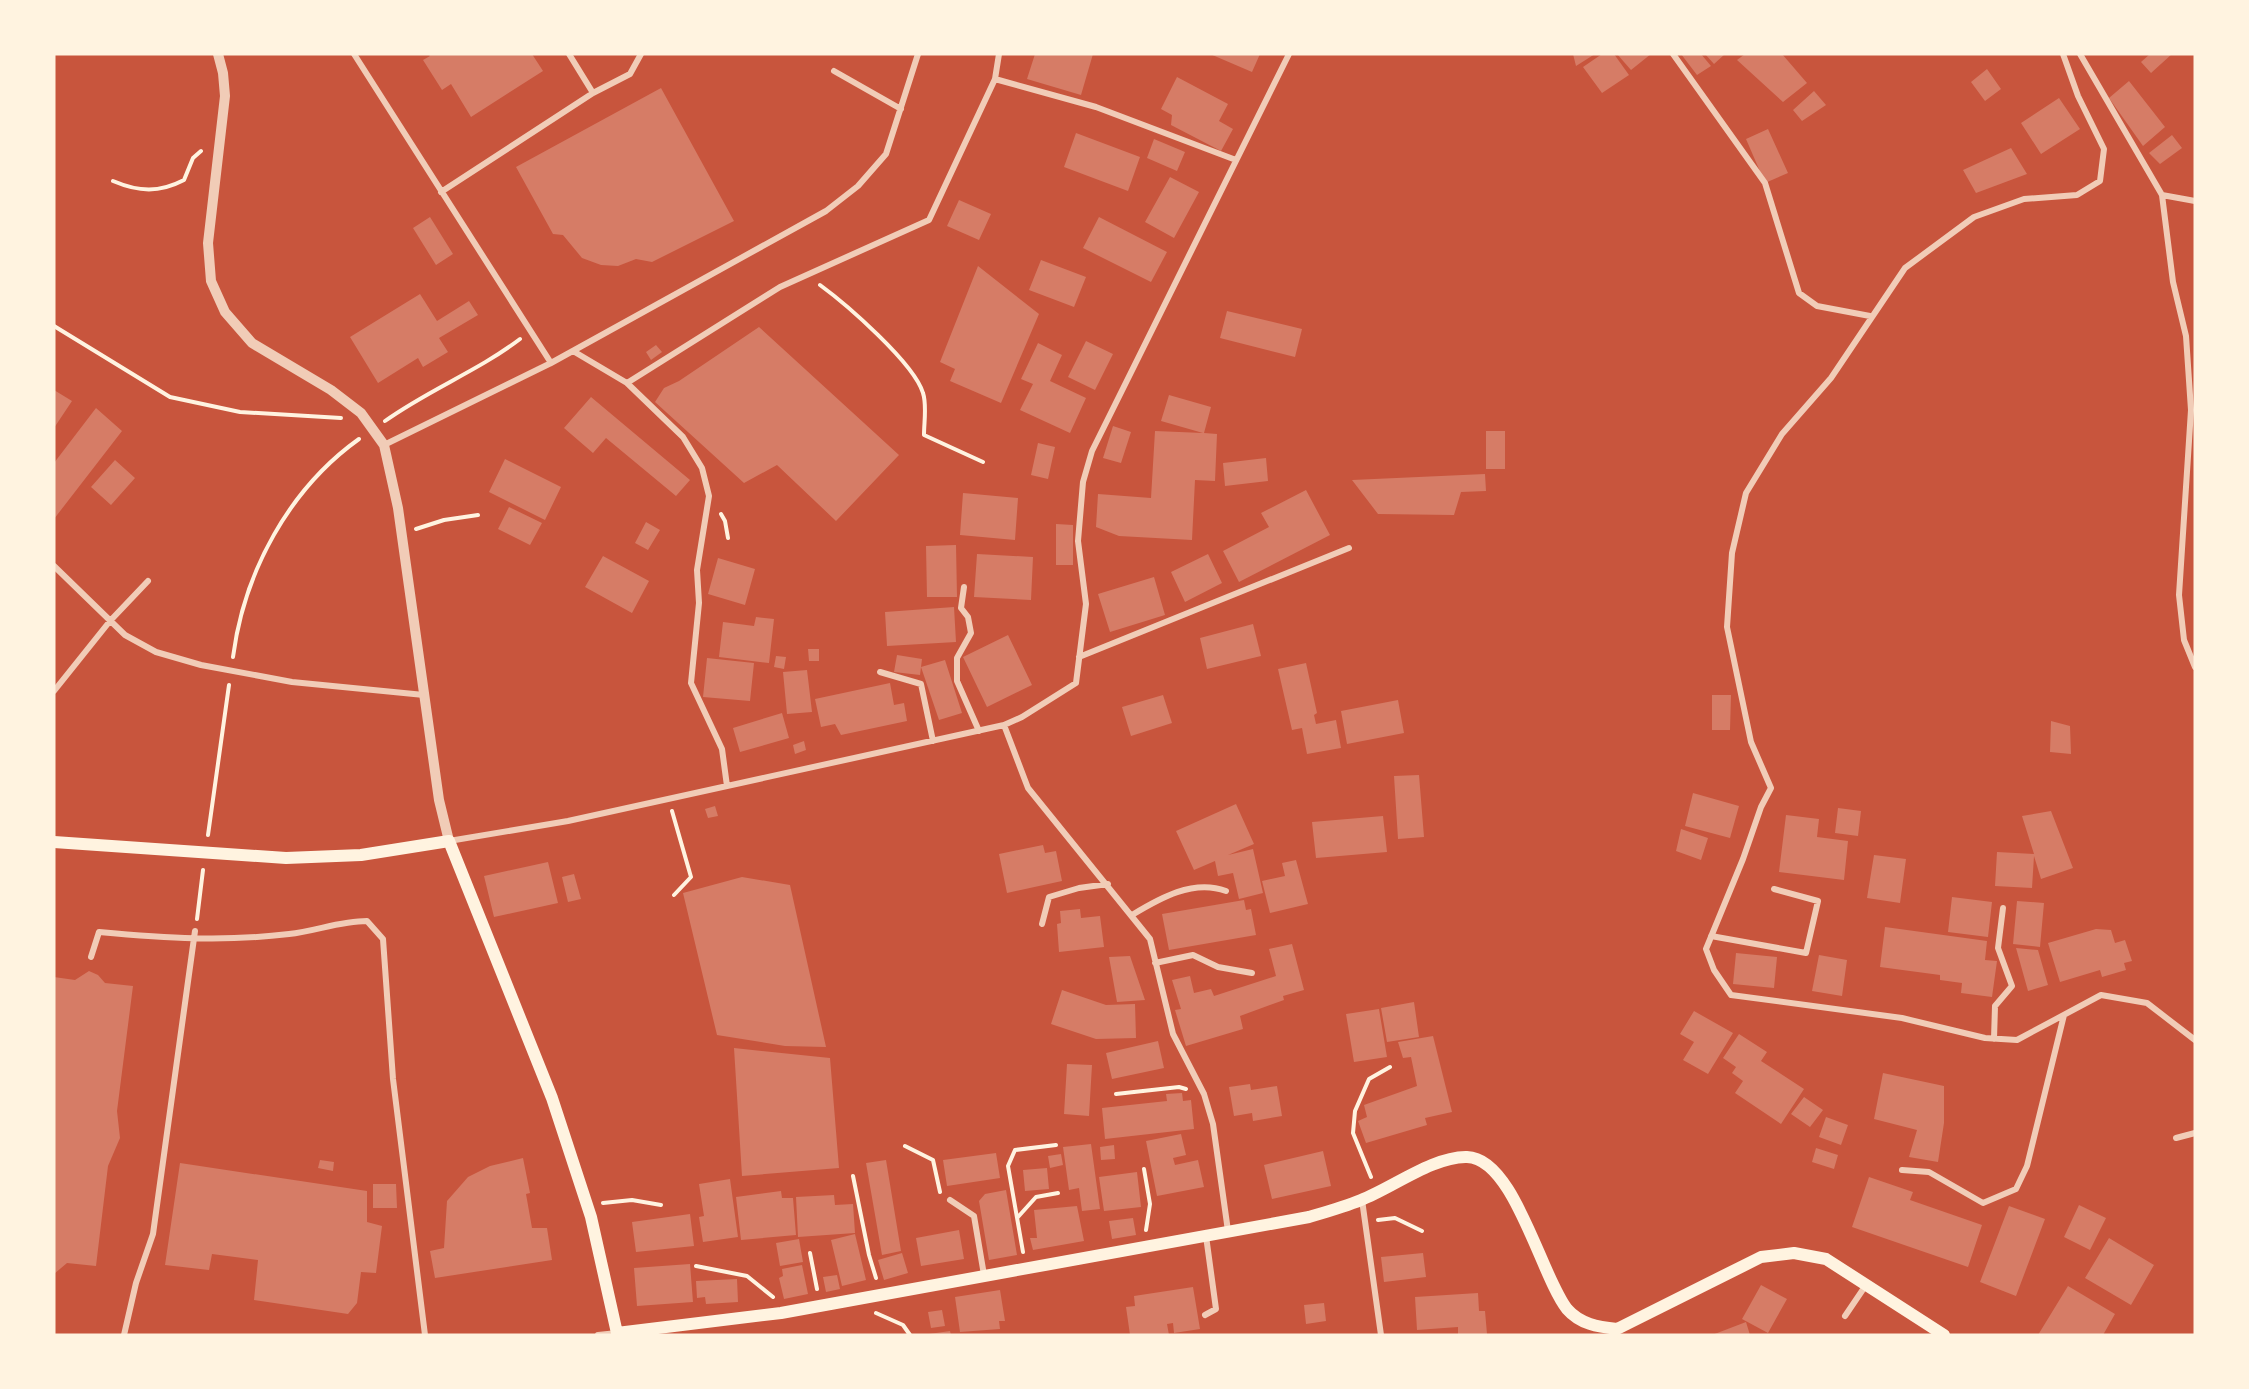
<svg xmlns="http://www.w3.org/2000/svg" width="2249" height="1389" viewBox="0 0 2249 1389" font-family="Overpass,sans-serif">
<rect width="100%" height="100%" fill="#c8553d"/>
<path fill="#d67c66" d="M428 54H532L543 71 471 117 451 84 442 90 423 60 430 56Z
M1035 54H1093L1081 95 1027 79Z
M1210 54H1260L1252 72Z
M1573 54H1595L1576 66Z
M1602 54H1614L1629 75 1602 93 1583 67Z
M1617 54H1651L1631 70Z
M1681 54H1701L1711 66 1697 75Z
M1705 54H1725L1714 64Z
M1745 54H1782L1807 83 1783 102 1737 60Z
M2150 54H2172L2151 73 2141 62Z
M1987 69 2001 89 1985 101 1971 82Z
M1177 77 1228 104 1219 121 1233 129 1221 151 1171 125 1172 115 1161 109Z
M2129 81 2165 127 2143 146 2109 98Z
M661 88 734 221 652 262 636 259 618 266 601 265 582 258 563 235 553 234 516 167Z
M1814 91 1826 105 1802 121 1793 110Z
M2059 98 2080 129 2041 154 2021 123Z
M1768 129 1788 173 1765 183 1746 139Z
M1076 133 1140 157 1128 191 1064 167Z
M2172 135 2182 148 2160 164 2149 153Z
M1154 139 1185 152 1177 171 1147 158Z
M2011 148 2027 174 1976 193 1963 170Z
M1170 177 1199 192 1174 238 1145 222Z
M959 200 991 214 979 240 947 226Z
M430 217 453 254 436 265 413 228Z
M1099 217 1167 252 1151 282 1083 248Z
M1041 260 1086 277 1074 307 1029 290Z
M978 266 1039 314 1001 403 950 381 955 369 940 362Z
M420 294 437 321 469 301 478 315 439 338 448 352 423 367 418 358 378 383 350 337Z
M1227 311 1302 329 1295 357 1220 338Z
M759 327 899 455 836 521 777 465 744 483 655 402 664 388 679 381Z
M1086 341 1113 354 1095 390 1068 377Z
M1038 343 1062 355 1050 381 1086 398 1070 433 1020 410 1033 384 1021 379Z
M656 345 662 352 651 360 646 352Z
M54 390 72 401 54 428Z
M1169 395 1211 407 1204 433 1217 434 1215 481 1195 480 1192 540 1119 536 1096 527 1098 494 1151 498 1155 431 1203 433 1161 421Z
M591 397 690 480 676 496 606 438 593 453 564 428Z
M96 408 122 431 54 519V463Z
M1113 426 1131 432 1121 463 1103 458Z
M1486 431H1505V469H1486Z
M1038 443 1055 447 1048 479 1031 475Z
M1266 458 1268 481 1225 486 1223 463Z
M505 459 561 487 545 520 489 492Z
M115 460 135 478 111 505 91 487Z
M1485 474 1486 491 1461 492 1454 515 1378 514 1352 480Z
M1306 490 1330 535 1239 582 1223 551 1269 527 1261 513Z
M963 493 1018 498 1015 540 960 535Z
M509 507 542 523 530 545 498 529Z
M646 522 660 530 648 550 635 543Z
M1056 524 1073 525V565H1056Z
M956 545 957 597H927L926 546Z
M977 554 1033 557 1031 600 974 597Z
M1208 554 1222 583 1185 602 1171 572Z
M603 556 649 581 632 613 585 587Z
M718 558 755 569 745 605 708 594Z
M1154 577 1165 615 1110 632 1098 594Z
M954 607 956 642 887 646 885 612Z
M756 617 774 619 769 663 719 657 723 622 754 626Z
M1253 624 1261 656 1207 669 1200 638Z
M1008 635 1032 685 987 707 963 657Z
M808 649H819V661H809Z
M897 655 922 659 920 675 894 672Z
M776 656 786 657 784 669 774 667Z
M707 658 754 663 750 701 703 697Z
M945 660 962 713 939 720 921 667Z
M1306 663 1317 713 1314 715 1316 724 1336 720 1341 748 1307 754 1302 728 1292 730 1278 669Z
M807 670 812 712 787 714 783 672Z
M890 683 894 705 904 703 907 721 841 735 835 724 821 727 815 699Z
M1163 695 1172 723 1131 736 1122 707Z
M1712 695H1731L1730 730H1712Z
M1398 700 1404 733 1347 744 1341 711Z
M782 713 789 738 740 752 733 728Z
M2051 721 2070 726 2071 754 2050 752Z
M804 741 806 750 795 754 793 745Z
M1419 775 1424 837 1398 839 1394 776Z
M1693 793 1739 806 1730 838 1685 826Z
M1236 804 1254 844 1228 855 1253 849 1263 893 1239 899 1233 873 1218 876 1215 861 1194 870 1176 831Z
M715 806 718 816 708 818 705 809Z
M1838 808 1861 811 1858 836 1835 833Z
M2051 811 2073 868 2041 879 2034 856 2032 888 1995 886 1997 852 2034 854 2022 816Z
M1786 815 1819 819 1817 837 1848 841 1844 880 1779 872Z
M1383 816 1387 852 1316 858 1312 822Z
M1681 829 1708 838 1701 860 1676 851Z
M1043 845 1045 853 1056 851 1062 881 1007 893 999 854Z
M1874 855 1906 859 1900 903 1867 898Z
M1296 860 1308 904 1270 913 1262 881 1285 876 1282 863Z
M548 862 558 903 494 917 484 876Z
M574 874 581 899 568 902 562 877Z
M742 877 790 885 826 1047 785 1046 717 1035 683 893Z
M1952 897 1992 902 1988 937 1948 932Z
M1244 900 1246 910 1251 909 1256 935 1169 950 1162 914Z
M2017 901 2044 903 2040 947 2013 944Z
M1080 909 1081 918 1100 916 1104 947 1059 952 1057 924 1061 923 1060 911Z
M1885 927 1987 941 1985 960 1997 961 1992 997 1961 993 1962 983 1940 980V975L1880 967Z
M2096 929 2111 930 2115 943 2125 940 2132 961 2124 963 2126 970 2102 977 2100 970 2060 982 2048 943Z
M1292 944 1304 990 1283 996 1284 1000 1240 1016 1243 1029 1186 1046 1175 1010 1181 1009 1172 980 1190 976 1194 993 1211 989 1214 996 1276 976 1269 949Z
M2016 948 2038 950 2048 985 2028 991Z
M1736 953 1777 957 1774 988 1733 984Z
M1819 955 1847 960 1842 996 1812 991Z
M1130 956 1145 1000 1117 1002 1109 957Z
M89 971 98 975 105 983 133 986 117 1111 120 1138 108 1166 96 1266 67 1263 54 1274V977L75 980Z
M1062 990 1106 1005 1135 1004 1136 1038 1096 1039 1051 1024Z
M1414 1002 1419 1037 1387 1042 1381 1008Z
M1379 1009 1387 1057 1354 1062 1346 1014Z
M1694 1011 1733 1033 1708 1074 1683 1060 1694 1042 1680 1034Z
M1739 1034 1767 1052 1761 1061 1804 1089 1781 1124 1735 1093 1743 1081 1732 1073 1736 1067 1723 1058Z
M1433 1036 1452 1112 1425 1118 1427 1125 1366 1143 1358 1121 1367 1117 1364 1105 1417 1086 1411 1057 1403 1058 1398 1042Z
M1158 1041 1164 1068 1112 1079 1106 1053Z
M734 1048 830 1058 839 1168 742 1176Z
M1067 1064 1092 1065 1089 1116 1064 1114Z
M1883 1073 1944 1086V1123L1938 1162 1909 1157 1917 1130 1874 1119Z
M1250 1084 1251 1090 1277 1086 1282 1116 1253 1121 1252 1113 1234 1116 1229 1087Z
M1182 1093 1183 1101 1191 1100 1194 1129 1105 1139 1102 1108 1167 1101 1166 1094Z
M1804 1097 1823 1110 1810 1127 1791 1114Z
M1826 1117 1848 1125 1841 1145 1819 1137Z
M1181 1134 1186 1155 1173 1158 1175 1165 1198 1160 1204 1187 1157 1196 1146 1141Z
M1091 1144 1100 1209 1082 1211 1079 1188 1069 1190 1063 1147Z
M1114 1145 1115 1159 1101 1160 1100 1147Z
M1816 1148 1838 1155 1834 1169 1812 1162Z
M1323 1151 1331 1186 1272 1199 1264 1165Z
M996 1153 1000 1178 947 1186 943 1160Z
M1061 1154 1063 1165 1050 1168 1048 1156Z
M523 1158 530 1193 526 1194 532 1228H547L552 1260 435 1278 430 1251 444 1248 447 1201 468 1177 490 1166Z
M320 1160 334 1162 333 1171 318 1168Z
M886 1160 901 1251 882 1255 866 1163Z
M180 1163 367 1191V1222L382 1226 376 1273 361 1272 357 1303 348 1314 254 1300 258 1260 212 1254 209 1270 165 1265Z
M1047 1168 1049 1189 1025 1191 1023 1170Z
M1137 1172 1141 1207 1104 1211 1099 1177Z
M1869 1177 1913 1192 1910 1200 1982 1225 1968 1267 1852 1227Z
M730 1179 738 1237 703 1242 699 1217 704 1216 699 1184Z
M373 1184H396L397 1208H373Z
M1006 1190 1017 1255 989 1260 979 1201 985 1194Z
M781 1191 782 1198H793L796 1235 741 1240 736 1197Z
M834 1195 835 1205 853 1204 855 1233 798 1237 796 1197Z
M2079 1205 2106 1218 2090 1250 2064 1237Z
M1077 1206 1084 1241 1033 1250 1030 1238H1037L1034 1210Z
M2009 1206 2045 1219 2016 1296 1980 1282Z
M690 1214 694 1246 636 1252 632 1222Z
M1133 1218 1136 1235 1112 1239 1109 1221Z
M959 1230 964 1259 921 1266 916 1238Z
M855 1234 866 1280 842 1286 831 1240Z
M2109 1238 2154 1265 2131 1305 2085 1278Z
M799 1239 803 1262 780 1266 776 1243Z
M902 1253 908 1273 884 1280 878 1260Z
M1423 1253 1426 1277 1384 1282 1381 1257Z
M690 1264 693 1302 637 1306 634 1268Z
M802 1265 808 1294 784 1299 779 1278 783 1276 782 1269Z
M837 1275 840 1289 826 1292 823 1277Z
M737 1279 738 1302 706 1304 705 1297 697 1298 696 1281Z
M1761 1285 1787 1299 1768 1333 1742 1319Z
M2068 1286 2115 1314 2103 1335H2038Z
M1193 1287 1200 1329 1174 1333 1173 1323 1167 1324 1169 1335H1130L1126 1307 1135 1306 1134 1296Z
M1000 1290 1005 1321H999L1000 1329 960 1332 955 1297Z
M1478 1293 1479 1311H1485L1487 1334 1458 1335V1327L1417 1330 1415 1297Z
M1324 1303 1326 1321 1306 1324 1304 1305Z
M942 1310 945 1326 931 1328 928 1312Z
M1746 1322 1750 1335H1712Z
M950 1331 951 1335H929V1334Z"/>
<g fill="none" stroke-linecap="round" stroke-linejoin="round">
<path stroke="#fff3e0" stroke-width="4" d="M113 181C139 192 159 193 184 180L193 158 201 151
M820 285C846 304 914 363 923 393 927 405 924 422 924 435L983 462
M54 326 170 397 240 412 341 418
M385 421C428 390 478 371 520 339
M721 514 725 521 728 538
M416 529 444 520 478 515
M233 657C244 572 289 489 359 439
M672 811 691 877 674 895
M208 835 229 685
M197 919 203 870
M1116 1094 1179 1087 1186 1089
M905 1146 933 1160 940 1192
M1144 1169 1150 1204 1146 1230
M853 1176 869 1255 876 1278
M1371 1177 1353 1133 1355 1111 1369 1079 1390 1067
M603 1203 632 1200 661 1205
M1018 1217 1036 1197 1058 1193
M1378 1220 1395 1218 1422 1231
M1023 1252 1008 1166 1015 1150 1056 1145
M810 1253 817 1289
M696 1266 747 1276 773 1297
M876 1313 903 1325 910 1335"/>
<path stroke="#f1ccb7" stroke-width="6" d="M354 54 551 363 384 445
M1673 54 1765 183 1799 293 1817 306 1870 316
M2063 54 2078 96 2104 149 2100 181 2077 195 2024 199 1974 217 1905 268 1831 378 1782 434 1746 493 1732 553 1727 627 1751 742 1771 788 1761 807 1743 859 1706 949 1714 970 1731 995 1902 1018 1985 1038 2017 1040 2101 995 2147 1003 2195 1040
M2080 54 2162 195 2173 282 2186 336 2191 410 2179 595 2184 640 2195 667
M834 71 901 109
M995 79 1096 107 1236 160
M593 93 630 74 641 54
M441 192 593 93 569 54
M2162 195 2195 201
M573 351 627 383 683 437 702 468 709 496 697 570 699 603 691 683 722 749 727 786
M551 363 826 211 858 186 886 154 918 54
M627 383 780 287 929 220 995 79 999 54
M54 566 125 635 156 652 201 665 292 682 424 695
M964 587 961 608 968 617 971 633 957 658V681L979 731
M1079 657 1349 548
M880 672 921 684 933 741
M54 691 110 621 148 581
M1004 725 1028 788 1150 939 1173 1034 1204 1094 1213 1124 1228 1231
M449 841 568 821 1004 725 1022 717 1076 683 1086 604 1078 541 1083 482 1092 451 1289 54
M1132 915C1160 898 1193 879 1226 891
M1042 924 1049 897 1079 888 1108 884
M1711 936 1806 953 1818 901 1774 889
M91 957 99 932C165 938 223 942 289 934 316 931 340 921 367 921L383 939 393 1079 425 1335
M1155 963 1193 955 1218 967 1252 973
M1994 1039 1995 1006 2012 986 1998 948 2003 908
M2176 1138 2195 1133
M1902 1170 1929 1172 1983 1203 2016 1189 2027 1166 2064 1015
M950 1200 974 1216 984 1275
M1362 1200 1381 1335
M1205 1315 1216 1309 1206 1236
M1845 1316 1866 1285
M124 1335 136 1283 153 1234 195 931
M598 1335 617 1333"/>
<path stroke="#f1ccb7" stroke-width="10" d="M218 54 223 73 225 96 208 243 211 281 225 312 252 343 331 390 361 413 384 445 398 508 439 800 449 841"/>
<path stroke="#fff3e0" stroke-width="12" d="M54 842 286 858 361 855 449 841 552 1098 591 1217 617 1333 781 1313 1309 1217C1326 1212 1344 1207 1361 1200 1392 1188 1434 1156 1467 1157 1514 1158 1541 1276 1567 1309 1580 1324 1598 1327 1617 1329L1761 1257 1794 1253 1826 1259 1944 1335"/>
</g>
<rect width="2249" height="1389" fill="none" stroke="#fff3e0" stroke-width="111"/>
</svg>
